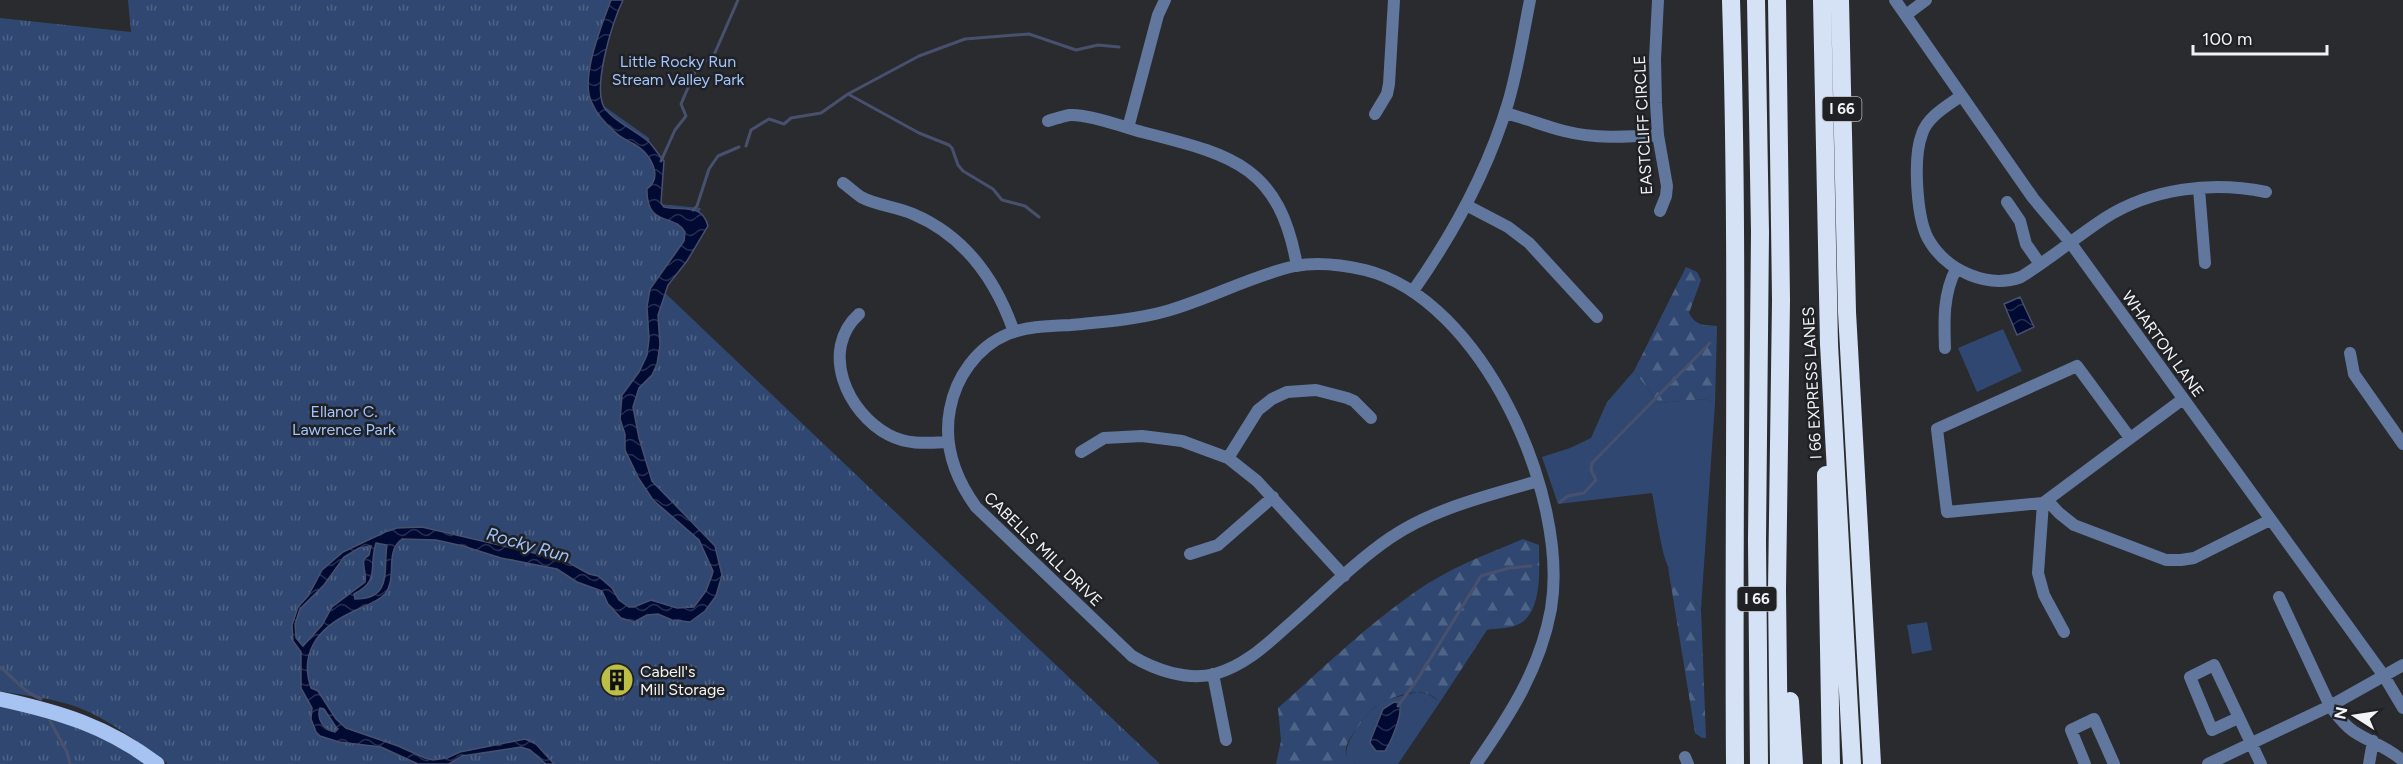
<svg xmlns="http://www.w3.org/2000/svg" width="2403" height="764" viewBox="0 0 2403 764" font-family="Figtree,sans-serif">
<defs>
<pattern id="forest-firs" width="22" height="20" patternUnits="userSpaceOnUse" patternTransform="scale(1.5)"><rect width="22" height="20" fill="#304871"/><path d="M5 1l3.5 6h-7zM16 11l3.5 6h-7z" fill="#4e6386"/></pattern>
<pattern id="park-tufts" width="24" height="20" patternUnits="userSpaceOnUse" patternTransform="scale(1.5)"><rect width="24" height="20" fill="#304871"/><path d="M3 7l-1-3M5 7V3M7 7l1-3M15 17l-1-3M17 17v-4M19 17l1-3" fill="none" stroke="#4e6386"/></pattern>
<pattern id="water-waves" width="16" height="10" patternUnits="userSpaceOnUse" patternTransform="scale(1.5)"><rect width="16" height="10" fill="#000a33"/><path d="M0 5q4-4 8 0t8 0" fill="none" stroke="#262e51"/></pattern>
</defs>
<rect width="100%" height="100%" fill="#292b2f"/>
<path fill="#304871" d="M2003 329 2022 371 1977 392 1958 348Z
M1634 371 1659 403 1705 399 1715 403 1701 609C1692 594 1677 584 1669 568 1661 555 1656 511 1652 493L1558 504 1542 457 1570 448 1591 438 1607 402Z
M1927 622 1932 650 1912 654 1907 625Z
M1417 692 1428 694 1440 702 1398 764C1385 764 1369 764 1356 764 1330 758 1364 717 1374 708 1385 698 1403 696 1417 692Z"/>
<path fill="url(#forest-firs)" d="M1686 267 1697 272 1701 280 1689 313C1696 326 1703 325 1717 326L1715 403 1705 399 1659 403 1634 371Z
M1523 539 1539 545C1539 568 1543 612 1519 624 1511 629 1496 628 1487 630L1440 702C1436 699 1432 695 1428 694 1414 688 1386 699 1375 707 1368 713 1346 740 1346 749 1345 756 1349 760 1355 764H1276L1281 741 1278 708C1322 669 1366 626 1415 592 1447 569 1487 554 1523 539Z
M1668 567C1679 582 1691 594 1701 609L1706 738H1702L1695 733Z"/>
<path fill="url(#park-tufts)" d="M128 0H616L611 12 598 102 649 138 659 204 701 208 664 292 1160 764H168C139 743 111 720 77 707 53 698 26 696 0 691V18L131 32Z
M0 705 74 722 148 764H0Z"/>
<path fill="url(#water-waves)" stroke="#48506e" stroke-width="1.5" fill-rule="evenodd" d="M611 0H623C613 21 590 91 606 110 618 124 637 131 650 143 655 149 659 155 664 161L661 203 664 207C683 211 702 203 708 226L687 261 668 285 658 315 660 345 657 364 652 375 639 388 633 407 639 438 652 481 715 546 722 575 716 596 705 611 690 622 672 620 658 614 647 615 634 622 621 618 608 604 602 591 577 582 557 569 501 558 463 546 436 540 402 539C384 552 398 577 385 594 377 603 359 608 348 614 318 629 299 653 311 688L318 691 336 719 346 728 398 746 425 758 433 760 447 758 460 752 525 739 536 744 554 764H546L530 750 521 747 462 756 449 764H418L381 747 339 742 320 736 316 732 311 719 312 708 301 688V652L293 641 292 625 298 607 308 596 322 570 343 552 385 532 397 528 422 527 564 560 589 574 598 576 612 588 619 600 629 607H634L651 600 677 608 694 607 706 591 712 575 713 571 699 540 653 500 639 479 625 450V434L620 419 622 395 639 372 647 355 649 339 647 307 650 289 684 241 685 232C675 213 646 228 647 189 664 176 650 153 634 144 627 140 621 138 615 132 606 124 597 115 592 103 579 80 602 24 611 0ZM376 543 387 545C383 570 393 599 355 599L354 594C381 580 368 568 376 543ZM371 546 369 555 364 559C362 567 367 574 365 582L332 607 322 625 303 646 296 638 295 624 300 609 324 585 344 557 359 548ZM320 708 324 709 336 727 338 729 335 732C324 730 316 719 320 708Z
M2020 297 2034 327 2017 335 2004 304Z
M1394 702 1399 703C1404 712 1391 742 1385 751H1376L1370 743 1371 739 1383 709Z"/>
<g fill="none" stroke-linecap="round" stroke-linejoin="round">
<path stroke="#48506e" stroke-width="3" d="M702 63 714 55 738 0
M848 94 919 133 949 145 952 148 958 165 963 171 993 189 1002 200 1025 206 1039 217
M746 146 751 130 769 119 784 124 791 118 821 113 848 94 919 56 965 39 1029 34 1076 50 1098 45 1119 47
M661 161 675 130 686 116 681 104 697 67
M693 210 697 206 709 169 718 156 739 147
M1560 502 1568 496 1584 493 1596 480 1591 470 1592 463 1710 343
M0 667C14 678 25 693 41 699
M1398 706 1419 677 1481 576 1509 568 1531 566
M50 721 67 752 70 764"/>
<path stroke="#61779d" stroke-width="12" d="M1658 0 1655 59 1656 103 1658 135 1667 186 1666 196 1660 211
M1895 0 2033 198 2070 242 2384 676 2403 708
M1906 15 1926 0
M1961 96C1947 106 1927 117 1922 134 1913 157 1916 221 1930 242 1948 271 1988 289 2021 277 2050 259 2076 237 2105 218 2152 188 2212 181 2266 192
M1505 113C1525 118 1544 126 1564 131 1595 139 1626 137 1658 135
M1375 114 1387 94 1389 84 1394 0
M1048 121C1055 119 1063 116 1070 115 1088 114 1124 127 1142 132 1231 155 1279 164 1297 266
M1128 128 1158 15 1165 0
M843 183C849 187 855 193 861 197 875 205 898 207 913 214 965 236 996 280 1014 332
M2199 189 2205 263
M2007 202 2020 221 2026 244 2040 264
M1466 205 1508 227 1529 243 1597 317
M1413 291C1453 234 1488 170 1508 103 1518 69 1523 35 1530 0
M859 314C819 350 847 413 889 435 908 445 927 443 948 442
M1945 348C1944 321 1943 294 1956 269
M2350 353 2354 374 2403 444
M1081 452 1104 438 1142 436 1182 441 1228 458 1257 481 1344 576
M1228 458 1258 410 1272 399 1287 392 1316 390 1347 398 1354 401 1371 418
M2047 500 2059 513 2074 525 2166 560H2181L2194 558 2270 520
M2043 503 1947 512 1937 429 2077 366 2130 438
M1190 554 1218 545 1273 497
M2279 597 2330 706C2337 715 2343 724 2353 731 2369 742 2388 747 2403 761
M2064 632 2044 595 2038 573 2043 503 2183 399
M1213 674 1226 740
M2238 718 2212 730 2190 677 2214 665 2261 764
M1685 757 1688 764
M1476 764C1510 715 1540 669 1551 609 1570 496 1482 299 1365 270 1343 265 1317 262 1295 266 1250 276 1208 300 1163 312 1133 320 1102 322 1071 325 1050 326 1028 326 1008 334 977 347 956 377 950 409 943 445 955 478 976 507L1132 656C1155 670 1187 681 1215 674 1247 665 1269 642 1293 621 1325 593 1355 562 1390 538 1434 508 1488 496 1538 481
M2085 764 2071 730 2094 719 2114 764
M2208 764 2330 706 2403 665
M2369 764 2373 741"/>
<path stroke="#a7c3f2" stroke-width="15" d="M0 699C60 712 107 726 157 764"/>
<path stroke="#d5e1f4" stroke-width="18" d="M1731 0C1739 255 1733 509 1735 764
M1756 0 1760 232 1757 541 1759 764
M1777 0 1781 300 1777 590 1779 764
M1822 0 1829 344 1852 764
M1840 0 1847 312 1872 764
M1826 475 1831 764
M1790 701 1794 764"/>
</g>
<defs>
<g id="building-disc" transform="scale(1.725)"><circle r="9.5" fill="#bcbf44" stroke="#1f2125"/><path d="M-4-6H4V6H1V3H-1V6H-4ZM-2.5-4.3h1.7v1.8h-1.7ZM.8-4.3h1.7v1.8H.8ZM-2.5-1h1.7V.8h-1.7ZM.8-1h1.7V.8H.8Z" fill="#111"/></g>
</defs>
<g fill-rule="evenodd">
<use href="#building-disc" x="617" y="680"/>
</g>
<g text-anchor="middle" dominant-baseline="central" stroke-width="5" stroke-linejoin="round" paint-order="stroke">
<g fill="#1f2125" stroke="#b2b4b7" stroke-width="1.5">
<rect x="1822.5" y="97" width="39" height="24" rx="4.5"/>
<rect x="1737.5" y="587" width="39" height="24" rx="4.5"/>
</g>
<g font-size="15" font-weight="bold" fill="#f1f3f6">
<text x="1842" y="109">I 66</text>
<text x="1757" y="599">I 66</text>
</g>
<g font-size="16" fill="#a2c4fe" stroke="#1f2125">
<text x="678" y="61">Little Rocky Run<tspan x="678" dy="18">Stream Valley Park</tspan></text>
<text x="344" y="411">Ellanor C.<tspan x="344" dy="18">Lawrence Park</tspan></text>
</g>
<g font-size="16" fill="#f1f3f6" stroke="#1f2125">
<text transform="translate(1643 125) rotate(-93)">EASTCLIFF CIRCLE</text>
<text transform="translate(2163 344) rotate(54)">WHARTON LANE</text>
<text transform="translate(1812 383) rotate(-93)">I 66 EXPRESS LANES</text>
<text transform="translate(1043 549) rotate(44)">CABELLS MILL DRIVE</text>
</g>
<g font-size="16" fill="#f1f3f6" stroke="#1f2125" text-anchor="start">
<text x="640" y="671">Cabell's<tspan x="640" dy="18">Mill Storage</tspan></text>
</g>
<g font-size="18" font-style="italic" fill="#9fc1fb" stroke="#1f2125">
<text transform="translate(528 545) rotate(16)">Rocky Run</text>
</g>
</g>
<g transform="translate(2355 716) rotate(282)" stroke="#1f2125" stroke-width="4.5" paint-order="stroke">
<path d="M0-4.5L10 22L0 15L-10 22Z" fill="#f1f3f6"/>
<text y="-9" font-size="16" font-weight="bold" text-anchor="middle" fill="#f1f3f6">N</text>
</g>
<path d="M2193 45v9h134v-9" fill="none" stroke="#f1f3f6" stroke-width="3"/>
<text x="2202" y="45" font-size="18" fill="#f1f3f6" stroke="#1f2125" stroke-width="4.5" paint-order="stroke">100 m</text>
</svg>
